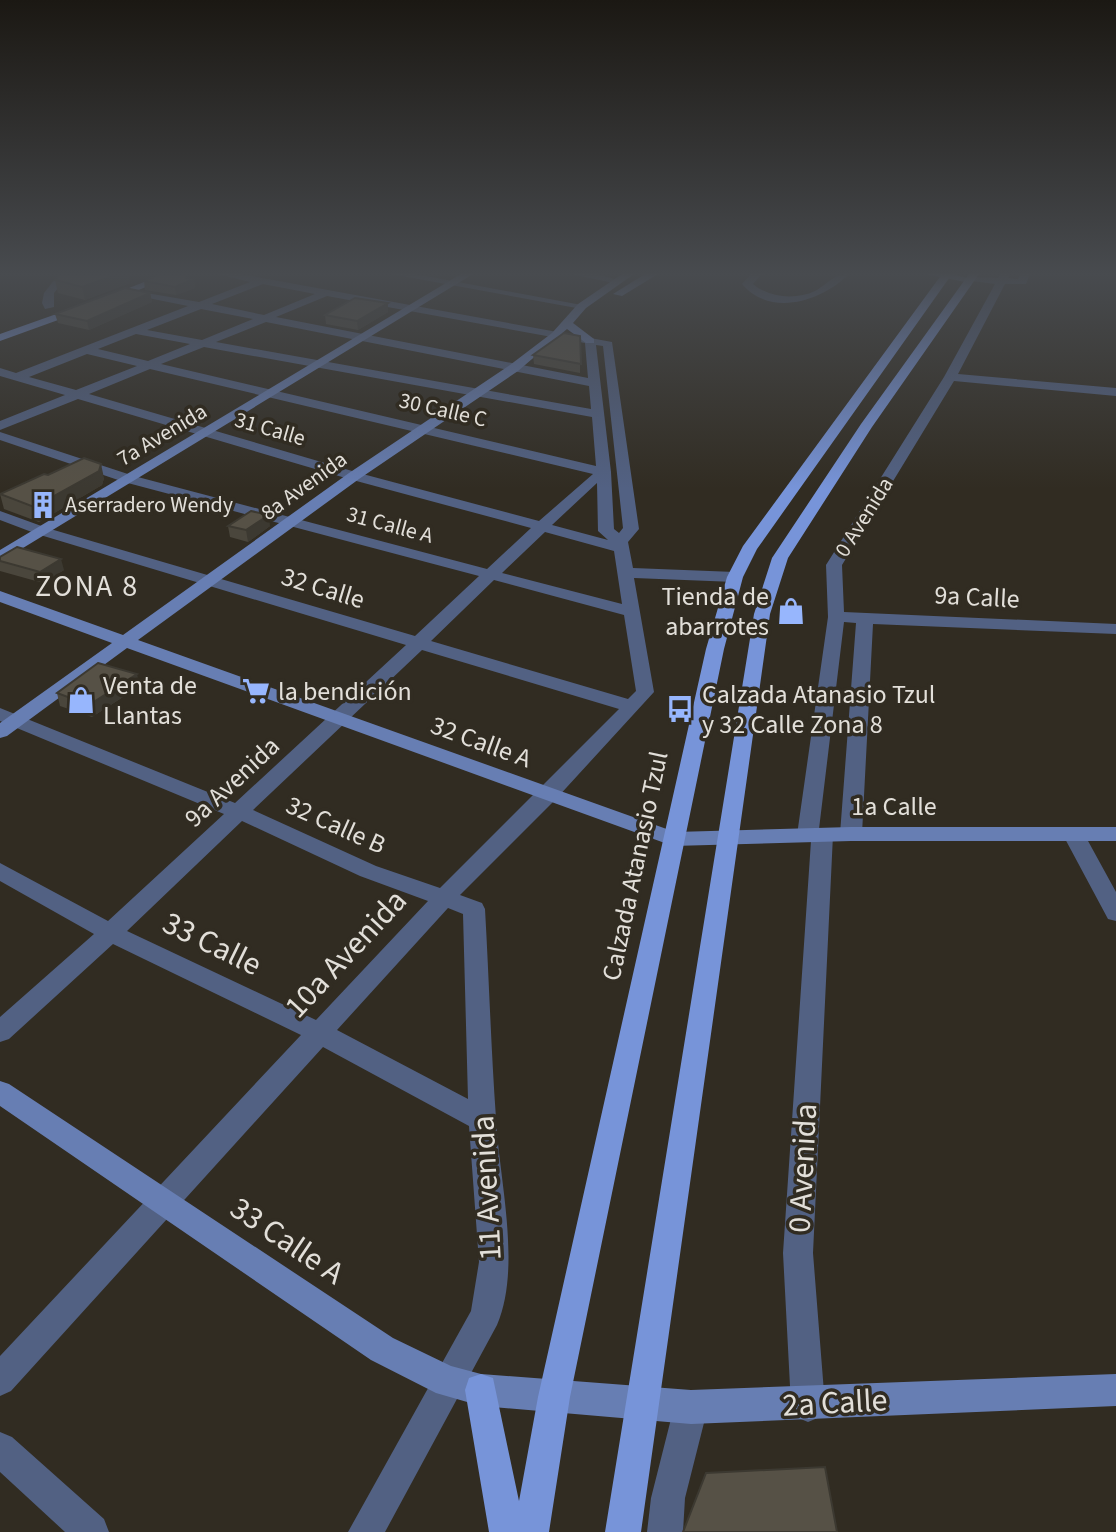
<svg xmlns="http://www.w3.org/2000/svg" width="1116" height="1532" viewBox="0 0 1116 1532" font-family="'Source Sans 3',sans-serif">
<rect width="100%" height="100%" fill="#312c22"/>
<g fill="none" stroke-linecap="round" stroke-linejoin="round">
<path fill="#526183" fill-rule="evenodd" d="M59 274H69L54 293V307L45 309 42 303 44 293Z
M218 274H241L612 342 639 529 628 542 633 568 735 572 743 577 735 582 634 578 654 692 556 799 460 895 482 903 485 909C489 979 491 1048 496 1118 499 1180 522 1266 497 1325L385 1532H348L471 1311 479 1262 469 1126 323 1047 11 1391 0 1396V1356L301 1035 113 944 9 1039 0 1042V1017L94 934 0 881V863L108 921 224 814 0 721V708L235 803 406 645 37 534 0 520V511L47 528 415 636 479 576 124 482 0 440V432L134 476 487 569 531 528 349 479 78 399 0 430V421L65 395 0 376V368L16 373 188 306 123 293V289L199 302 250 282ZM263 284 315 294 264 315 212 304ZM327 296 585 343 588 378 276 317ZM201 309 253 319 202 340 147 330ZM266 322 589 386 591 409 216 342ZM136 334 190 344 148 361 98 349ZM596 345 603 346 623 528 619 533 614 529 611 472ZM204 347 592 417 596 466 161 364ZM87 354 137 366 76 390 29 377ZM150 369 593 474 539 521 359 473 89 394ZM597 483 598 531 608 540 552 525ZM545 532 614 551 622 604 502 573ZM494 580 624 615 636 691 628 699 431 641ZM422 650 619 709 440 888 376 866 253 810ZM242 821 360 876 428 901 316 1020 127 931ZM448 908 463 914 468 1099 337 1030Z
M391 274H415L587 306 582 309Z
M571 274H595L623 281 618 284Z
M751 274H762L753 284C769 298 796 300 815 291 828 284 833 274 849 274 822 301 771 318 742 284Z
M1000 274H1010L1008 278 1018 279 1020 274H1030L1026 284H1005L958 374 1116 388V396L954 381 842 565 844 612 1116 624V634L873 624 862 834 859 839H843L840 834 856 623 844 622 819 829 830 830 833 835 813 1253 825 1405 820 1417 808 1422 796 1417 791 1405 783 1253 811 841 800 840 797 835 828 617 826 565 944 377 995 284 965 280 970 277 998 278Z
M1074 828 1082 830 1116 892V921L1108 919 1063 835 1066 830Z
M691 1390 703 1395 708 1407 685 1498 683 1532H647L651 1498 674 1407 679 1395Z
M0 1432 12 1437 104 1519 109 1532H65L0 1472Z"/>
<path fill="#677eb3" fill-rule="evenodd" d="M461 274H473L0 562V550Z
M622 274H634L586 308 573 323 594 339V343H586L567 329 518 371 359 479 138 640 675 832 851 827H1116V841H851L673 846 127 648 7 736 0 738V723L112 643 0 602V591L123 635 349 473 510 365 552 333 578 304Z
M645 274H658L622 296 613 294Z
M925 274H952L975 280 970 283Z
M0 1081 9 1084 393 1338 451 1366 481 1374 691 1390 1116 1374V1406L691 1424 481 1406 436 1393 371 1360 0 1106Z"/>
<path fill="#7794d9" fill-rule="evenodd" d="M164 274H179L113 300 104 298Z
M942 274H952L757 549 743 577 724 649 570 1397 549 1532H489L465 1390 469 1378 481 1374 493 1378 519 1501 538 1397 706 649 727 577 743 546Z
M969 274H979L872 427 788 558 770 614 641 1532H605L754 614 772 558 861 424Z
M79 306 84 309 83 311 0 341V334Z"/>
</g>
<path fill="#4a463c" d="M186 278 194 279 195 288 176 295 145 290 144 281Z
M55 280 130 283 85 300 58 293Z
M150 293 152 302 89 330 58 323 55 314Z
M388 312 358 330 326 324 325 315Z
M580 336V373L534 364 533 355Z
M48 475 104 478 102 485 39 522 4 509 0 494Z
M228 526H270L248 542 230 537Z
M0 557 64 570 43 583 0 571Z
M140 686 92 717 60 706 57 693Z"/>
<path fill="#3c3931" d="M118 274H129L130 283 85 300 82 287Z
M194 279 195 288 176 295 175 287Z
M150 293 152 302 89 330 87 321Z
M388 303V312L358 330 357 321Z
M101 464 104 478 102 485 39 522 34 507Z
M269 515 270 526 248 542 246 530Z
M61 559 64 570 43 583 40 572Z
M137 674 140 686 92 717 89 705Z"/>
<path fill="#565146" stroke="#3c3931" stroke-width="2" d="M59 274H118L82 287 55 280Z
M160 274H185L186 278 194 279 175 287 144 281Z
M125 288 150 293 87 321 55 314Z
M355 298 388 303 357 321 325 315Z
M564 333 580 336 581 364 533 355Z
M84 458 101 464 99 471 34 507 0 494 44 474 48 475Z
M251 511 269 515 246 530 228 526Z
M17 547 61 559 40 572 0 561V557Z
M98 663 137 674 89 705 57 693Z
M825 1467 837 1532H683L706 1473Z"/>
<linearGradient id="sky" x2="0" y2="1"><stop stop-color="#1b1813"/><stop offset="0.56" stop-color="#484b4f"/><stop offset="1" stop-color="#484b4f" stop-opacity="0"/></linearGradient>
<rect width="1116" height="489" fill="url(#sky)"/>
<defs>
<g id="building-bare" transform="scale(2.16)"><path d="M-4-6H4V6H1V3H-1V6H-4ZM-2.5-4.3h1.7v1.8h-1.7ZM.8-4.3h1.7v1.8H.8ZM-2.5-1h1.7V.8h-1.7ZM.8-1h1.7V.8H.8Z" fill="#97b6fd" stroke="#312c22" stroke-width="2.5" paint-order="stroke"/></g>
<g id="shop-bare" transform="scale(2.16)"><path d="M-5-2.5h2.3a2.7 3.5 0 0 1 5.4 0H5L5.5 6h-11ZM-1.5-2.5h3a1.5 2.3 0 0 0-3 0Z" fill="#97b6fd" stroke="#312c22" stroke-width="2.5" paint-order="stroke"/></g>
<g id="supermarket-bare" transform="scale(2.16)"><path d="M-6-5.5h2.5l.6 2H6L4.5 2H-2.5L-4.4-4H-6ZM-1.5 3.2a1.3 1.3 0 1 0 .1 0ZM3 3.2a1.3 1.3 0 1 0 .1 0Z" fill="#97b6fd" stroke="#312c22" stroke-width="2.5" paint-order="stroke"/></g>
<g id="bus-bare" transform="scale(2.16)"><path d="M-5-6H5V4H4V6H2V4H-2V6H-4V4H-5ZM-3.5-4V0h7V-4ZM-3.5 1.2v1.5H-2V1.2ZM2 1.2v1.5H3.5V1.2Z" fill="#97b6fd" stroke="#312c22" stroke-width="2.5" paint-order="stroke"/></g>
</defs>
<g fill-rule="evenodd">
<use href="#building-bare" x="43" y="505"/>
<use href="#shop-bare" x="791" y="611"/>
<use href="#supermarket-bare" x="256" y="691"/>
<use href="#shop-bare" x="81" y="700"/>
<use href="#bus-bare" x="680" y="709"/>
</g>
<g text-anchor="middle" dominant-baseline="central" stroke-width="7" stroke-linejoin="round" paint-order="stroke">
<g font-size="22" fill="#e2dfd9" stroke="#312c22">
<text transform="translate(443 410) rotate(13)">30 Calle C</text>
<text transform="translate(270 429) rotate(16)">31 Calle</text>
<text transform="translate(162 435) rotate(-31)">7a Avenida</text>
<text transform="translate(304 486) rotate(-36)">8a Avenida</text>
<text transform="translate(864 517) rotate(-58)">0 Avenida</text>
<text transform="translate(390 525) rotate(15)">31 Calle A</text>
</g>
<g font-size="22" fill="#e2dfd9" stroke="#312c22" text-anchor="start">
<text x="65" y="505">Aserradero Wendy</text>
</g>
<g font-size="26" fill="#e2dfd9" stroke="#312c22">
<text transform="translate(323 588) rotate(17)">32 Calle</text>
<text transform="translate(977 597) rotate(3)">9a Calle</text>
<text transform="translate(481 742) rotate(20)">32 Calle A</text>
<text transform="translate(232 782) rotate(-43)">9a Avenida</text>
<text x="894" y="806">1a Calle</text>
<text transform="translate(336 825) rotate(24)">32 Calle B</text>
<text transform="translate(635 866) rotate(-78)">Calzada Atanasio Tzul</text>
</g>
<g font-size="26" fill="#e2dfd9" stroke="#312c22" text-anchor="start">
<text x="769" y="596" text-anchor="end">Tienda de<tspan x="769" dy="30">abarrotes</tspan></text>
<text x="103" y="685">Venta de<tspan x="103" dy="30">Llantas</tspan></text>
<text x="278" y="691">la bendición</text>
<text x="702" y="694">Calzada Atanasio Tzul<tspan x="702" dy="30">y 32 Calle Zona 8</tspan></text>
</g>
<g font-size="30" letter-spacing="2" fill="#e2dfd9" stroke="#312c22">
<text x="87" y="586">ZONA 8</text>
</g>
<g font-size="32" fill="#e2dfd9" stroke="#312c22">
<text transform="translate(212 944) rotate(26)">33 Calle</text>
<text transform="translate(346 954) rotate(-47)">10a Avenida</text>
<text transform="translate(803 1168) rotate(-87)">0 Avenida</text>
<text transform="translate(487 1188) rotate(-93)">11 Avenida</text>
<text transform="translate(287 1241) rotate(34)">33 Calle A</text>
<text transform="translate(835 1403) rotate(-3)">2a Calle</text>
</g>
</g>
</svg>
